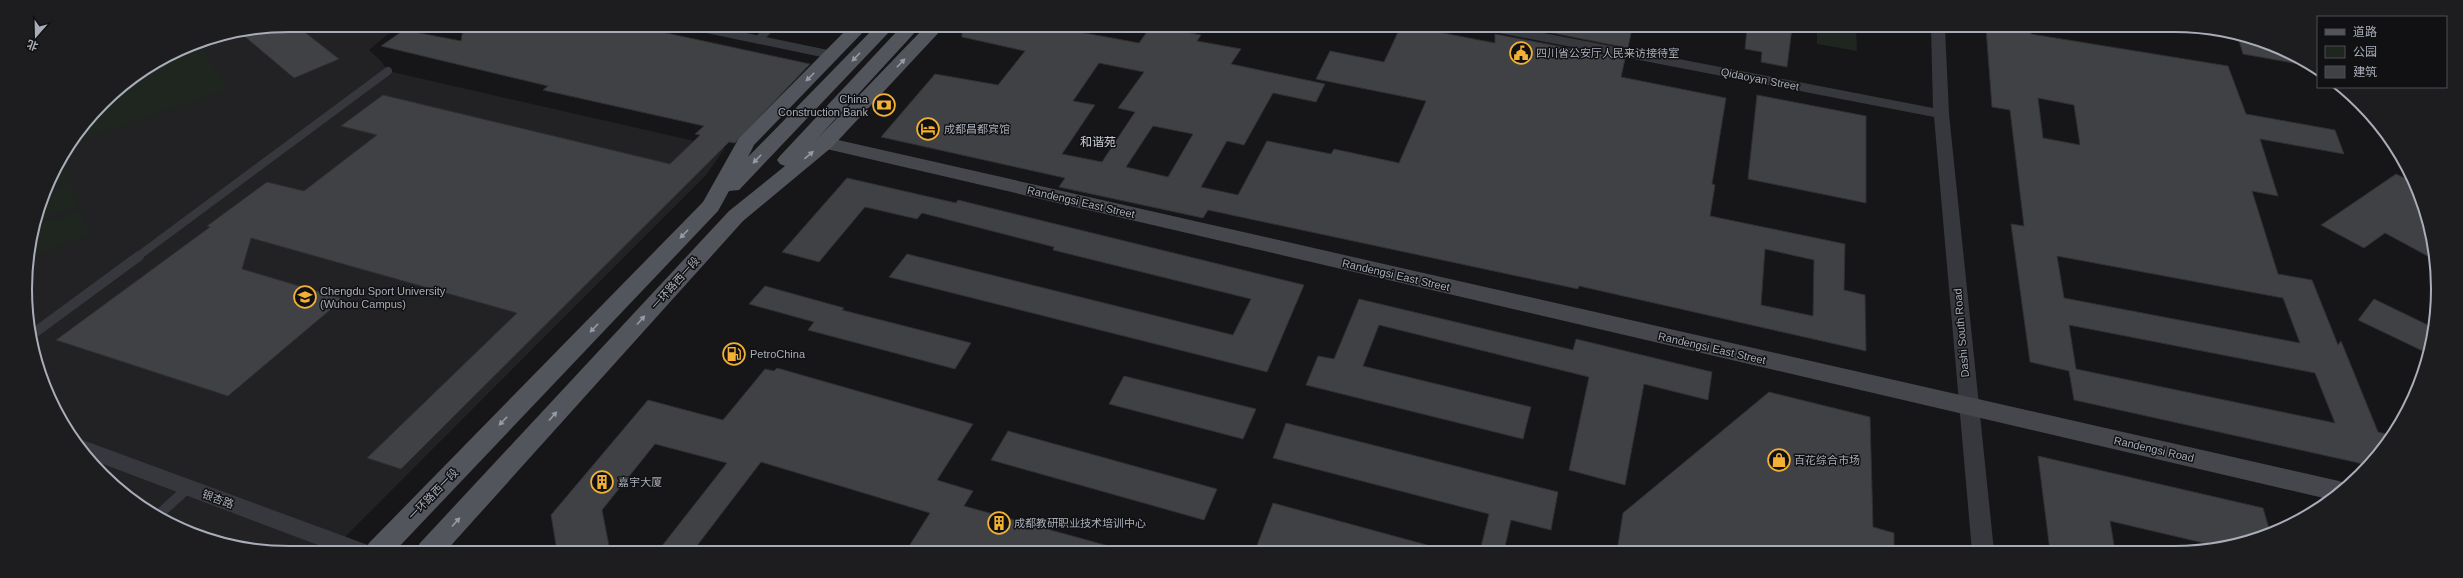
<svg xmlns="http://www.w3.org/2000/svg" width="2463" height="578" viewBox="0 0 2463 578" font-family="Helvetica,'Noto Sans SC',sans-serif">
<rect width="100%" height="100%" fill="#161618"/>
<path fill="#222225" d="M238 30H393L369 50 380 60 388 71 725 148 706 175 331 551H254L204 539 157 518 115 488 80 450 39 374 27 323 26 272 34 220 52 172 80 128 115 91 188 45Z"/>
<path fill="#1e261f" d="M1817 28H1856L1857 51 1817 44Z
M199 42 227 89 70 144 80 128 115 91 188 45Z
M60 159 69 178 47 186Z
M69 183 79 206 34 223 45 193Z
M80 210 91 234 28 258 33 228Z"/>
<path fill="#404145" stroke="#303034" fill-rule="evenodd" d="M1400 28H1417L1495 43V34L1625 59 1621 77 1726 98 1712 184 1715 185 1710 216 1845 244 1844 290 1865 295 1866 351 1579 286 1578 289 1208 210 1203 218 1059 187 1065 178 881 137 935 74 998 85 1025 51 962 37V29H1063L1139 43 1149 29H1170L1201 35 1197 41 1241 49 1231 64 1325 84 1316 102 1273 93 1244 145 1227 141 1201 187 1238 195 1267 141 1331 154 1334 149 1399 163 1426 101 1316 79 1330 51 1384 62ZM1099 63 1144 72 1118 108 1135 112 1102 162 1062 154 1095 105 1073 101ZM1153 126 1193 134 1168 177 1126 167ZM1765 249 1814 260 1813 316 1761 305Z
M1527 28H1632L1628 48Z
M1747 28H1792L1787 67 1761 62 1762 52 1745 49Z
M1986 28H2030L2031 34 2228 66 2246 114 2335 130 2344 154 2260 139 2278 196 2252 191 2278 274 2312 280 2338 345 2341 341 2378 432 2390 435 2368 465 2074 400 2069 371 2030 362 2011 224 2024 226 2010 110 1992 107ZM2038 98 2074 105 2080 145 2043 138ZM2057 256 2283 298 2300 343 2064 298ZM2069 325 2315 373 2335 423 2076 369Z
M648 29 810 64 735 143 729 142 401 469 367 458 517 313 251 238 242 269 343 299 228 396 56 340 210 227 207 226 267 182 304 191 377 135 341 126 383 95 670 164 700 135 695 134 704 126 543 90 548 86 381 46 404 30 461 41 463 30Z
M237 30H302L339 59 294 78Z
M2237 34 2259 39 2301 58 2299 64 2243 54Z
M1757 95 1866 116V203L1748 179Z
M2396 174 2415 183 2429 221 2435 260 2385 233 2364 248 2321 225Z
M847 178 956 203 958 200 1304 285 1267 372 889 277 907 254 1233 335 1251 299 1053 250 1054 247 922 213 917 219 865 207 819 262 782 252Z
M765 286 844 308 842 310 971 343 955 369 808 330 814 322 749 304Z
M1359 299 1573 350 1576 339 1712 372 1708 400 1644 384 1625 485 1569 470 1589 377 1379 325 1363 366 1531 407 1523 439 1306 385 1318 356 1334 359Z
M2374 299 2434 328 2427 353 2358 320Z
M777 368 973 424 937 480 973 491 964 506 1105 545V551H906L930 513 761 462 693 551H658L727 463 655 444 602 510 610 551H557L551 515 648 400 723 420 765 369 774 371Z
M1124 376 1256 409 1243 439 1109 404Z
M1769 392 1870 417 1873 527 1894 533V551H1617L1623 513Z
M1286 423 1558 492 1551 530 1511 520 1504 551H1480L1489 514 1273 458Z
M1008 431 1217 489 1204 520 991 460Z
M2038 456 2263 508 2270 532 2221 547 2110 521 2115 551H2050Z
M1273 503 1427 545 1426 551H1267L1256 548Z"/>
<g fill="none" stroke-linecap="round" stroke-linejoin="round">
<path stroke="#37383d" stroke-width="8" d="M707 29 832 55
M758 40 769 29
M137 257 388 71"/>
<path stroke="#37383d" stroke-width="10" d="M30 336 139 256
M156 517 188 488"/>
<path fill="#37383d" fill-rule="evenodd" d="M1487 28H1518L1933 108 1931 28H1945L1949 114 1994 551H1972L1934 117 1494 32Z
M77 438 368 545 371 551H334L87 458 74 439Z"/>
<path fill="#45474d" fill-rule="evenodd" d="M825 137 2339 481 2348 485 2328 499 818 147 815 143 818 139Z"/>
<path fill="#53555c" fill-rule="evenodd" d="M847 29H866L754 145 748 157 873 29H892L739 190 729 191 718 211 395 551H365L369 543 703 202 739 138Z
M899 29H918L816 140 923 29H942L832 147 743 221 446 551H416L420 543 729 211 785 166 780 164 777 160 780 156Z"/>
</g>
<defs><path id="oneway-solid" d="M-6-.8H1V-3.2L6.5 0L1 3.2V.8H-6Z"/></defs>
<g fill="#979ba6">
<use href="#oneway-solid" transform="translate(856 57) rotate(134)"/>
<use href="#oneway-solid" transform="translate(901 63) rotate(-46)"/>
<use href="#oneway-solid" transform="translate(810 77) rotate(135)"/>
<use href="#oneway-solid" transform="translate(809 155) rotate(-40)"/>
<use href="#oneway-solid" transform="translate(757 159) rotate(134)"/>
<use href="#oneway-solid" transform="translate(684 234) rotate(134)"/>
<use href="#oneway-solid" transform="translate(641 320) rotate(-48)"/>
<use href="#oneway-solid" transform="translate(594 328) rotate(134)"/>
<use href="#oneway-solid" transform="translate(553 416) rotate(-48)"/>
<use href="#oneway-solid" transform="translate(503 421) rotate(134)"/>
<use href="#oneway-solid" transform="translate(456 522) rotate(-48)"/>
</g>
<defs>
<g id="civic-ring" transform="scale(1.15)"><circle r="9.5" fill="#111113" stroke="#f2b134" stroke-width="1.5"/><path d="M-.6-6.5H3V-4.5H.6V-3L4-1V1h2V6H-6V1h2V-1L-.6-3ZM-1.2 2.5V6h2.4V2.5Z" fill="#f2b134"/></g>
<g id="bank-ring" transform="scale(1.15)"><circle r="9.5" fill="#111113" stroke="#f2b134" stroke-width="1.5"/><path d="M-6-4H6V4H-6ZM0-2.3a2.3 2.3 0 1 0 0 4.6a2.3 2.3 0 1 0 0-4.6Z" fill="#f2b134"/></g>
<g id="hotel-ring" transform="scale(1.15)"><circle r="9.5" fill="#111113" stroke="#f2b134" stroke-width="1.5"/><path d="M-6-4.5h1.5V1H6V5H4.5V3h-9V5H-6ZM-4 0a1.8 1.8 0 1 1 3.6 0ZM.5 0V-2.5h3Q6-2.5 6 0Z" fill="#f2b134"/></g>
<g id="university-ring" transform="scale(1.15)"><circle r="9.5" fill="#111113" stroke="#f2b134" stroke-width="1.5"/><path d="M0-5L7-2L0 1L-7-2ZM-4 1L0 2.5L4 1V4Q0 6-4 4Z" fill="#f2b134"/></g>
<g id="fuel-ring" transform="scale(1.15)"><circle r="9.5" fill="#111113" stroke="#f2b134" stroke-width="1.5"/><path d="M-5.5-6h7V0h2V4h1.3V-2.5L3-4.5l.8-.8L6-3V5H2.5V1h-1V6h-7ZM-4.2-4.7v3.2H.2V-4.7Z" fill="#f2b134"/></g>
<g id="shop-ring" transform="scale(1.15)"><circle r="9.5" fill="#111113" stroke="#f2b134" stroke-width="1.5"/><path d="M-5-2.5h2.3a2.7 3.5 0 0 1 5.4 0H5L5.5 6h-11ZM-1.5-2.5h3a1.5 2.3 0 0 0-3 0Z" fill="#f2b134"/></g>
<g id="building-ring" transform="scale(1.15)"><circle r="9.5" fill="#111113" stroke="#f2b134" stroke-width="1.5"/><path d="M-4-6H4V6H1V3H-1V6H-4ZM-2.5-4.3h1.7v1.8h-1.7ZM.8-4.3h1.7v1.8H.8ZM-2.5-1h1.7V.8h-1.7ZM.8-1h1.7V.8H.8Z" fill="#f2b134"/></g>
</defs>
<g fill-rule="evenodd">
<use href="#civic-ring" x="1521" y="53"/>
<use href="#bank-ring" x="884" y="105"/>
<use href="#hotel-ring" x="928" y="129"/>
<use href="#university-ring" x="305" y="297"/>
<use href="#fuel-ring" x="734" y="354"/>
<use href="#shop-ring" x="1779" y="460"/>
<use href="#building-ring" x="602" y="482"/>
<use href="#building-ring" x="999" y="523"/>
</g>
<g text-anchor="middle" dominant-baseline="central" stroke-width="3" stroke-linejoin="round" paint-order="stroke">
<g font-size="11" fill="#a8adb8" stroke="#111113" text-anchor="start">
<text x="1536" y="53">四川省公安厅人民来访接待室</text>
<text x="868" y="99" text-anchor="end">China<tspan x="868" dy="13">Construction Bank</tspan></text>
<text x="944" y="129">成都昌都宾馆</text>
<text x="320" y="291">Chengdu Sport University<tspan x="320" dy="13">(Wuhou Campus)</tspan></text>
<text x="750" y="354">PetroChina</text>
<text x="1794" y="460">百花综合市场</text>
<text x="618" y="482">嘉宇大厦</text>
<text x="1014" y="523">成都教研职业技术培训中心</text>
</g>
<g font-size="11" fill="#a8adb8" stroke="#111113">
<text transform="translate(1760 79) rotate(11)">Qidaoyan Street</text>
<text transform="translate(1081 202) rotate(13)">Randengsi East Street</text>
<text transform="translate(1396 275) rotate(13)">Randengsi East Street</text>
<text transform="translate(675 283) rotate(-48)">一环路西一段</text>
<text transform="translate(1961 333) rotate(-95)">Dashi South Road</text>
<text transform="translate(1712 348) rotate(13)">Randengsi East Street</text>
<text transform="translate(2154 449) rotate(13)">Randengsi Road</text>
<text transform="translate(433 494) rotate(-46)">一环路西一段</text>
<text transform="translate(218 499) rotate(20)">银杏路</text>
</g>
<g font-size="12" fill="#c9ccd4" stroke="#111113">
<text x="1098" y="142">和谐苑</text>
</g>
</g>
<path d="M0 0H2463V578H0ZM289 32H2174A257 257 0 0 1 2431 289V289A257 257 0 0 1 2174 546H289A257 257 0 0 1 32 289V289A257 257 0 0 1 289 32Z" fill="#1d1d20" fill-rule="evenodd"/>
<path fill="none" stroke="#a8adb8" stroke-width="2" d="M289 32H2174A257 257 0 0 1 2431 289V289A257 257 0 0 1 2174 546H289A257 257 0 0 1 32 289V289A257 257 0 0 1 289 32Z"/>
<rect x="2317" y="16" width="130" height="72" fill="#111113" stroke="#4d4f55"/>
<rect x="2325" y="29" width="20" height="6" fill="#53555c" stroke="#4d4f55"/>
<text x="2353" y="36" font-size="12" fill="#a8adb8">道路</text>
<rect x="2325" y="46" width="20" height="12" fill="#1e261f" stroke="#4d4f55"/>
<text x="2353" y="56" font-size="12" fill="#a8adb8">公园</text>
<rect x="2325" y="66" width="20" height="12" fill="#404145" stroke="#4d4f55"/>
<text x="2353" y="76" font-size="12" fill="#a8adb8">建筑</text>
<g transform="translate(36 36) rotate(200)" stroke="#111113" stroke-width="3" paint-order="stroke">
<path d="M0-3L7 15L0 10L-7 15Z" fill="#a8adb8"/>
<text y="-6" font-size="11" font-weight="bold" text-anchor="middle" fill="#a8adb8">北</text>
</g>
</svg>
